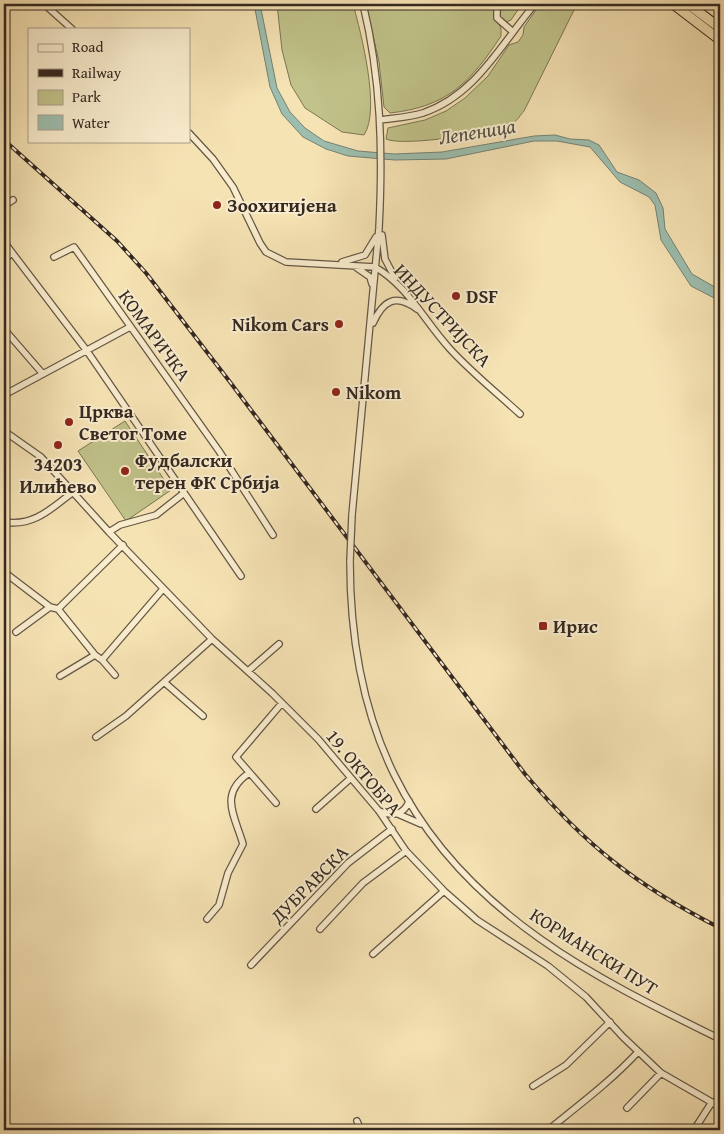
<svg xmlns="http://www.w3.org/2000/svg" width="724" height="1134" viewBox="0 0 724 1134" font-family="'Gentium Book Plus',serif">
<rect width="100%" height="100%" fill="#f6e3b4"/>
<filter id="stains"><feTurbulence type="fractalNoise" baseFrequency=".004" numOctaves="4"/><feColorMatrix values="0 0 0 0 .2 0 0 0 0 .09 0 0 0 0 .02 0 0 0 .5 -.17"/></filter>
<radialGradient id="worn" r=".72"><stop offset=".6" stop-color="#630" stop-opacity="0"/><stop offset="1" stop-color="#630" stop-opacity=".3"/></radialGradient>
<path fill="#c1c38a" stroke="#7a7656" d="M277 4H353C361 33 381 110 364 135L342 132 305 108 291 85 282 50Z
M366 4H497L494 16 501 28V36C471 82 447 107 390 113L384 107 379 62Z
M503 4H522L511 20 506 22 499 15Z
M540 4H577L524 111C521 114 517 121 513 123 497 133 403 147 386 139L388 128 425 120 446 111 465 98 488 76 509 45 518 42 523 35 524 27Z
M125 421 171 490 126 521 78 451Z"/>
<path fill="#9dbeae" stroke="#738276" d="M254 4H260L277 88 290 112 305 128 324 141 358 151 394 154 442 152 534 136 555 135 570 139 589 140 599 145 617 172 639 180 656 193 663 208 665 229 692 274 720 290V301L691 286 661 240 655 205 649 197 620 182 590 147 557 141H534L446 159 395 160 348 156 326 149 303 137 282 114 270 87Z"/>
<g fill="none" stroke-linecap="round" stroke-linejoin="round">
<g stroke="#645746" stroke-width="8">
<path id="minor" d="M44 4 72 29
M500 4 497 10V18L512 31
M381 120C395 118 410 117 423 113 476 95 501 44 535 4
M189 133 213 159 233 187 260 243 266 252 286 262 375 267C409 287 424 321 450 349 471 372 497 393 520 414
M4 206 13 200
M382 235 385 259 395 278
M4 242 87 351 241 576
M54 257 74 247 219 451 273 535
M4 260 12 253
M342 262 365 255 376 237
M357 268 370 277 372 284
M373 323C383 301 395 293 417 309
M4 329 43 374
M4 395 130 327
M4 431 41 457 109 532 212 639 272 693 318 739 379 811 406 851 444 891 477 920 548 966 586 997 623 1037 661 1073 720 1107
M352 515 379 228C383 152 381 78 363 4
M4 522C33 527 51 509 73 492
M109 532 120 525 156 515 184 493
M350 561C350 723 405 843 539 938 595 978 659 1009 720 1039
M4 572 50 607
M58 609 95 655
M16 632 50 607 58 609 123 545
M102 660 115 675
M248 671 279 644
M60 676 95 655 102 660 163 589
M164 682 203 716
M96 737 126 716 212 639
M276 803 236 757 282 703
M316 809 351 778
M379 811C391 816 404 816 409 801
M398 814 421 824
M207 919 219 905 228 873 243 844C234 814 219 794 249 773
M320 929 363 883 406 851
M373 954 444 891
M251 965 348 863 392 829
M533 1086 566 1065 610 1022
M627 1108 661 1073
M357 1121 361 1130
M548 1130C579 1105 611 1081 638 1052
M694 1130 712 1102"/>
</g>
<g stroke="#342821" stroke-width="11">
<path id="highway" d="M673 4 720 40
M688 4 720 28"/>
</g>
<use href="#minor" stroke="#f9edce" stroke-width="5.5"/>
<use href="#highway" stroke="#f6e3b4" stroke-width="9"/>
<g stroke="#342821" stroke-width="4">
<path id="rail" d="M4 140 117 241 146 273 230 382 525 774C585 845 637 886 720 928"/>
</g>
<use href="#rail" stroke="#f9edce" stroke-width="2" stroke-dasharray="5.5" stroke-linecap="butt"/>
<g stroke="#645746" stroke-width="8" stroke-linecap="butt">
<path id="minor-bridge" d="M350 561 352 515"/>
</g>
<use href="#minor-bridge" stroke="#f9edce" stroke-width="5.5"/>
</g>
<g fill="#8f2418" stroke="#f9edce" stroke-width="2">
<circle cx="217" cy="205" r="5"/>
<circle cx="456" cy="296" r="5"/>
<circle cx="339" cy="324" r="5"/>
<circle cx="336" cy="392" r="5"/>
<circle cx="69" cy="422" r="5"/>
<circle cx="58" cy="445" r="5"/>
<circle cx="125" cy="471" r="5"/>
<rect x="538" y="621" width="10" height="10" rx="2.5"/>
</g>
<g text-anchor="middle" dominant-baseline="central" stroke-width="4" stroke-linejoin="round" paint-order="stroke">
<g font-size="19" font-weight="bold" fill="#342821" stroke="#f9edce" text-anchor="start">
<text x="227" y="205">Зоохигијена</text>
<text x="466" y="296">DSF</text>
<text x="329" y="324" text-anchor="end">Nikom Cars</text>
<text x="346" y="392">Nikom</text>
<text x="79" y="411">Црква<tspan x="79" dy="22">Светог Томе</tspan></text>
<text x="135" y="460">Фудбалски<tspan x="135" dy="22">терен ФК Србија</tspan></text>
<text x="58" y="464" text-anchor="middle">34203<tspan x="58" dy="22">Илићево</tspan></text>
<text x="553" y="626">Ирис</text>
</g>
<g font-size="19" fill="#342821" stroke="#f9edce">
<text transform="translate(443 315) rotate(47)">ИНДУСТРИЈСКА</text>
<text transform="translate(155 335) rotate(54)">КОМАРИЧКА</text>
<text transform="translate(364 772) rotate(50)">19. ОКТОБРА</text>
<text transform="translate(309 884) rotate(-45)">ДУБРАВСКА</text>
<text transform="translate(594 951) rotate(32)">КОРМАНСКИ ПУТ</text>
</g>
<g font-size="20" font-style="italic" fill="#4e4e44" stroke="#f9edce">
<text transform="translate(477 131) rotate(-9)">Лепеница</text>
</g>
</g>
<rect width="724" height="1134" fill="none" stroke="#f6e3b4" stroke-width="20"/>
<rect x="5" y="5" width="714" height="1124" fill="none" stroke="#342821" stroke-width="2.5"/>
<rect x="10" y="10" width="704" height="1114" fill="none" stroke="#342821"/>
<rect x="28" y="28" width="162" height="115" fill="#f9edce" stroke="#aa9e89"/>
<rect x="38" y="44" width="25" height="8" fill="#f9edce" stroke="#aa9e89"/>
<text x="72" y="52" font-size="15" fill="#342821">Road</text>
<rect x="38" y="69" width="25" height="8" fill="#342821" stroke="#aa9e89"/>
<text x="72" y="78" font-size="15" fill="#342821">Railway</text>
<rect x="38" y="90" width="25" height="15" fill="#c1c38a" stroke="#aa9e89"/>
<text x="72" y="102" font-size="15" fill="#342821">Park</text>
<rect x="38" y="115" width="25" height="15" fill="#9dbeae" stroke="#aa9e89"/>
<text x="72" y="128" font-size="15" fill="#342821">Water</text>
<rect width="100%" height="100%" filter="url(#stains)"/>
<rect width="100%" height="100%" fill="url(#worn)"/>
</svg>
